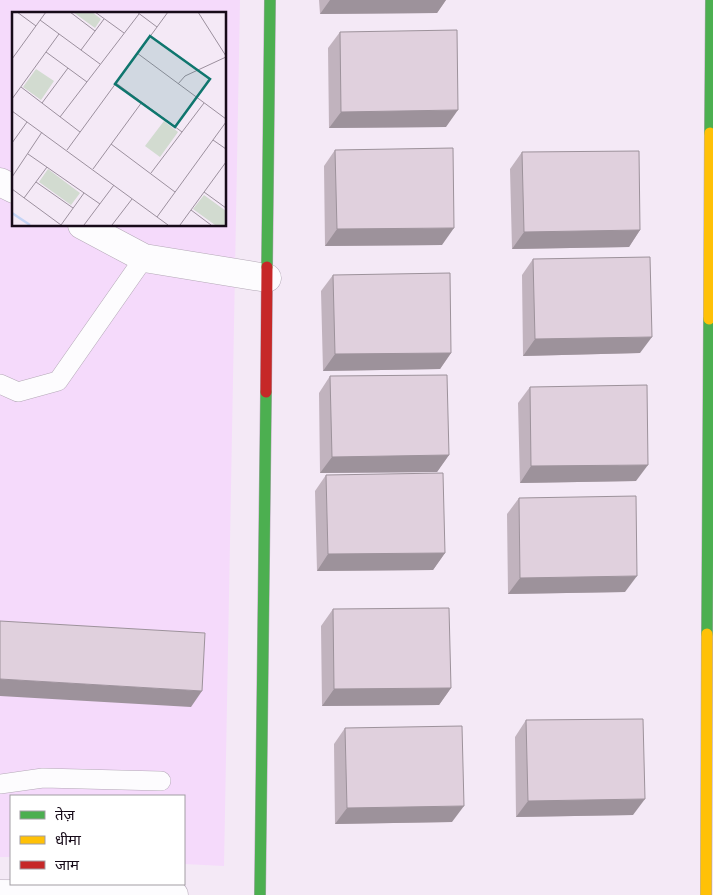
<svg xmlns="http://www.w3.org/2000/svg" width="713" height="895" viewBox="0 0 713 895" font-family="Merriweather,'Noto Sans Devanagari',serif">
<rect width="100%" height="100%" fill="#f4e9f6"/>
<path fill="#f5dafb" fill-rule="evenodd" d="M0 0H240L224 866 184 864V796H11V857H0ZM14 14H225V225H14Z"/>
<g fill="none" stroke-linecap="round" stroke-linejoin="round">
<g stroke="#b3a8b6" stroke-width="20">
<path id="lane" d="M0 384 18 392 58 381 144 258
M0 784 43 778 161 781"/>
</g>
<g stroke="#b3a8b6" stroke-width="29">
<path id="street" d="M0 182 14 189
M82 225 144 258 267 278
M0 894 174 895"/>
</g>
<g stroke="#b3a8b6" stroke-width="12">
<path id="fast" d="M710 133 711 0
M267 267 270 0
M707 634 709 319
M260 895 266 392"/>
</g>
<g stroke="#b3a8b6" stroke-width="12">
<path id="slow" d="M709 319 710 133
M706 895 707 634"/>
</g>
<g stroke="#b3a8b6" stroke-width="12">
<path id="jam" d="M266 392 267 267"/>
</g>
<use href="#lane" stroke="#fdfcfe" stroke-width="19"/>
<use href="#street" stroke="#fdfcfe" stroke-width="28"/>
<use href="#fast" stroke="#4caf50" stroke-width="11"/>
<use href="#slow" stroke="#ffc107" stroke-width="11"/>
<use href="#jam" stroke="#c62828" stroke-width="11"/>
</g>
<path fill="#c1b3be" d="M319 0H446L437 13 320 14Z
M340 32 446 127 329 128 328 48Z
M335 150 442 245 325 246 324 166Z
M522 152 640 230 629 247 512 249 510 169Z
M533 259 640 353 523 356 522 275Z
M333 275 451 353 440 369 323 371 321 291Z
M330 376 449 455 437 472 320 473 319 393Z
M530 387 636 481 520 483 518 403Z
M326 475 445 553 433 570 317 571 315 491Z
M519 498 625 592 508 594 507 514Z
M333 609 451 688 439 705 322 706 321 626Z
M526 720 633 815 516 817 515 737Z
M345 728 452 822 335 824 334 744Z"/>
<path fill="#9d929b" d="M330 0H446L437 13 320 14Z
M458 110 446 127 329 128 341 112Z
M454 228 442 245 325 246 337 229Z
M640 230 629 247 512 249 524 232Z
M652 337 640 353 523 356 535 339Z
M451 353 440 369 323 371 335 354Z
M449 455 437 472 320 473 332 457Z
M648 465 636 481 520 483 531 466Z
M445 553 433 570 317 571 328 554Z
M637 576 625 592 508 594 520 578Z
M0 679 202 691 191 707 0 696Z
M451 688 439 705 322 706 334 689Z
M645 799 633 815 516 817 528 801Z
M464 806 452 822 335 824 347 808Z"/>
<path fill="#e0d0dd" stroke="#9d929b" d="M457 30 458 110 341 112 340 32Z
M453 148 454 228 337 229 335 150Z
M639 151 640 230 524 232 522 152Z
M650 257 652 337 535 339 533 259Z
M450 273 451 353 335 354 333 275Z
M447 375 449 455 332 457 330 376Z
M647 385 648 465 531 466 530 387Z
M443 473 445 553 328 554 326 475Z
M636 496 637 576 520 578 519 498Z
M449 608 451 688 334 689 333 609Z
M0 621 205 633 202 691 0 679Z
M643 719 645 799 528 801 526 720Z
M462 726 464 806 347 808 345 728Z"/>
<g transform="translate(12 12)">
<rect width="214" height="214" fill="#f4e9f6"/>
<path d="M61 0H80L89 7 83 16ZM24 57 42 69 29 88 11 75ZM152 109 166 120 148 145 133 134ZM36 157 68 181 59 193 27 170ZM192 183 214 199V213H203L181 197Z" fill="#d2dbd0"/>
<path fill="none" stroke="#c5d4f5" stroke-width="2.5" d="M0 201 18 213"/>
<path fill="none" stroke="#9c909e" stroke-width="1" d="M5 0 24 14M58 0 83 19M83 0 112 21M125 0 145 15M186 0 214 44M28 8 88 52M69 38 92 7M34 40 75 70M125 41 214 107M0 47 34 0M104 71 170 120M166 72 173 64 214 45M9 75 68 120M0 87 47 22M30 91 56 56M0 99 156 213M48 105 127 2M201 128 214 137M0 131 15 110M99 132 163 180M55 138 156 0M16 142 88 192M81 157 130 90M139 161 192 91M0 165 30 120M24 170 61 196M0 177 49 213M192 180 214 196M12 186 35 155M179 198 199 213M145 205 214 110M49 213 72 181M72 213 102 173M100 213 120 187M168 213 214 150"/>
<path fill="#0f766e" fill-opacity="0.15" stroke="#0f766e" stroke-width="2.5" d="M138 24 198 67 163 115 103 72Z"/>
<rect width="214" height="214" fill="none" stroke="#170b19" stroke-width="2.5"/>
</g>
<rect x="10" y="795" width="175" height="90" fill="#ffffff" stroke="#a29da3"/>
<rect x="20" y="811" width="25" height="8" fill="#4caf50" stroke="#a29da3"/>
<text x="55" y="820" font-size="15" fill="#170b19">तेज़</text>
<rect x="20" y="836" width="25" height="8" fill="#ffc107" stroke="#a29da3"/>
<text x="55" y="845" font-size="15" fill="#170b19">धीमा</text>
<rect x="20" y="861" width="25" height="8" fill="#c62828" stroke="#a29da3"/>
<text x="55" y="870" font-size="15" fill="#170b19">जाम</text>
</svg>
